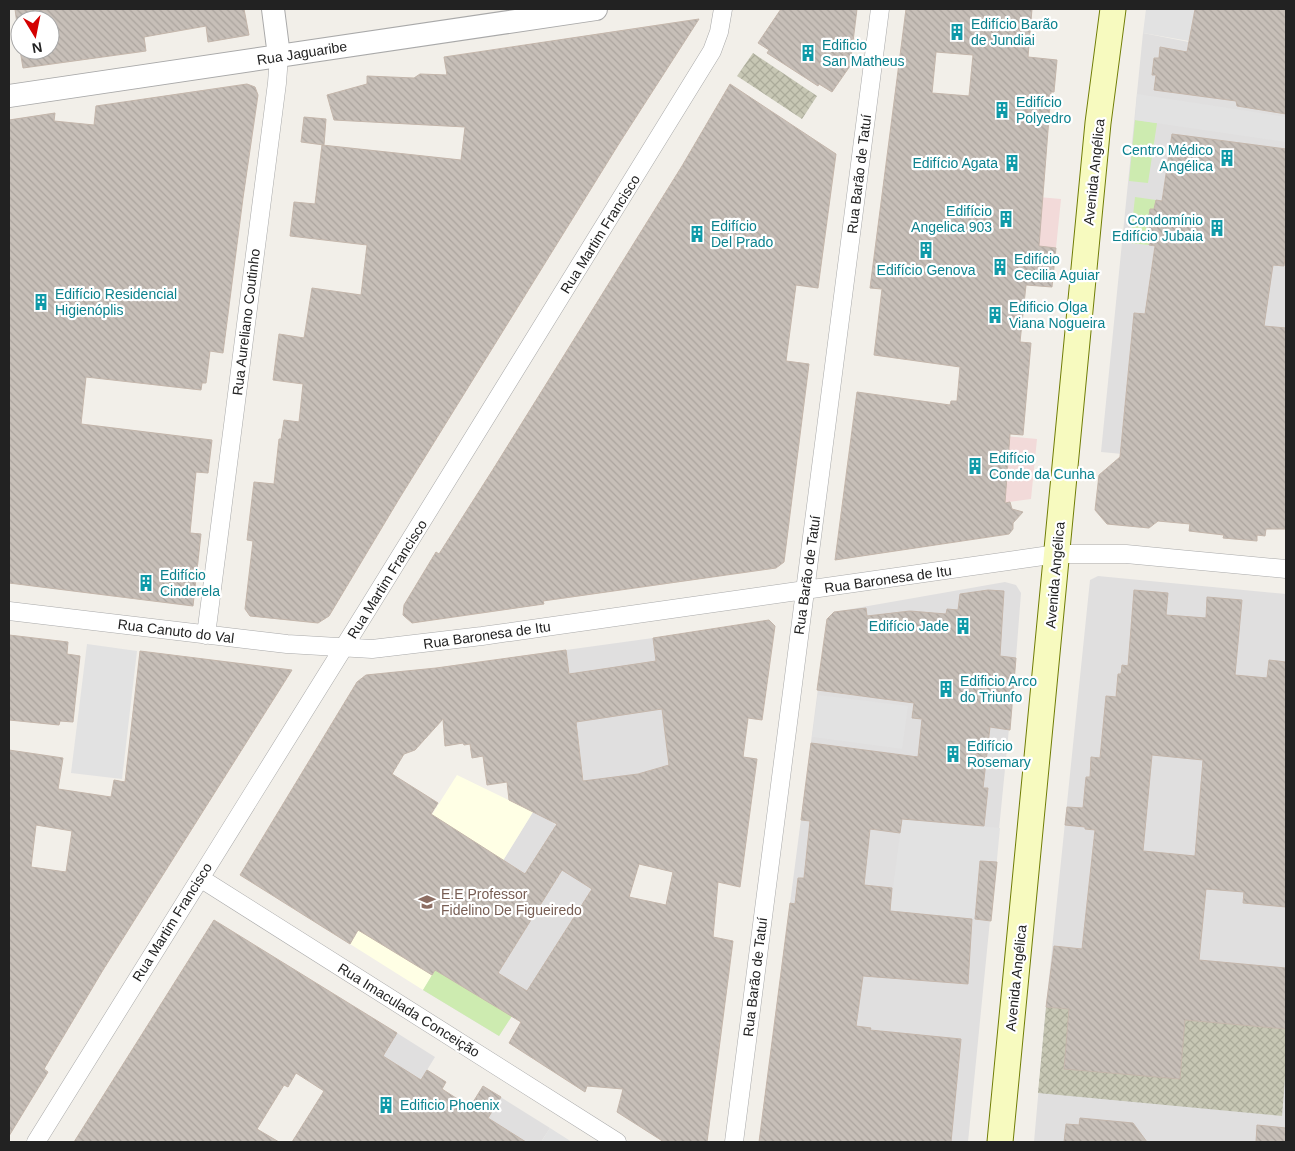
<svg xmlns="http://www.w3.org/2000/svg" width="1295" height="1151" viewBox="0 0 1295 1151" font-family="Arial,sans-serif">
<defs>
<pattern id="construction-cross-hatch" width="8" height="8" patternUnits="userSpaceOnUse" patternTransform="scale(1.25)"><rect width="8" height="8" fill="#c7c7b4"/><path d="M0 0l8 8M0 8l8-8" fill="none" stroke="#abab9a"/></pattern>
<pattern id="building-back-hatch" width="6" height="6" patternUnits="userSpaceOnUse" patternTransform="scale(1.25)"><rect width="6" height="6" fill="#c7bfb8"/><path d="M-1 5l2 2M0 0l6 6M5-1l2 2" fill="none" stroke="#aba49e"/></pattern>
</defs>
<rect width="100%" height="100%" fill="#f2efe9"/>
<path fill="#e0dfdf" d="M1143 33 1270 58 1266 110 1286 114V469L1101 452Z
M1098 576 1286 594V1142H1034L1046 1007 1090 580Z
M1005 582 1016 585 1021 593 1016 658 968 1142H759L827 619 834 612Z
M653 638 669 766H666L631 776 584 782 566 650Z
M533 812 548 819 609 862 499 1036 423 990Z
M397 1033 435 1057 383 1142H329Z
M483 1086 550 1128 541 1142H449Z"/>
<path fill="#f2dad9" d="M962 190 1061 199 1056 248 956 238Z
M931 429 1037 439 1031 499 987 505Z"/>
<path fill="#ffffe5" d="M457 775 533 812 423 990 350 944Z"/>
<path fill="url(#construction-cross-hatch)" d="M753 53 817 96 802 119 737 76Z
M1046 1007 1286 1029V1066L1282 1116 1038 1093Z"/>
<path fill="#cdebb0" d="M1135 120 1157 123 1148 183 1129 181Z
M1135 197 1156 200 1154 209H1150L1146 236 1151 237 1149 245 1130 243Z
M435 970 512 1016 499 1036 423 990Z"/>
<path fill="#e2e2e2" d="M1146 9H1195L1189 41 1143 33Z
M1137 94 1286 117V142L1135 120Z
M87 644 137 651 122 779 71 773Z
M818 695 908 706 902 749 812 737Z
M902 819 1000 828 991 921 890 911Z
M550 1128 572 1142H541Z"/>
<path fill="url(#building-back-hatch)" stroke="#c4b6ab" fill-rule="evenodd" d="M15 9H244L249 35 208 42 206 26 144 37 146 51 23 68 20 50H50V20H20V47Z
M781 9H857L850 66 832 92 819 84 818 86 767 53 769 50 758 43Z
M906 9H1032L1028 57 1057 60 1054 92H1051L1039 246 1056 248 1052 287 1026 285 1020 342 1031 343 1023 435 1010 434 1005 503 1010 502 1012 509 1023 512 1013 523V529L1009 534 835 560 857 392 950 405 951 401H957L960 367 874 355 882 289 870 288ZM936 52 973 55 969 96 932 93Z
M1195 9H1286V114L1237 106 1236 101 1154 90 1156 75H1152L1154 58H1159L1160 47 1187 52Z
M699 19 620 142 399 499 329 616 318 623 250 616 245 609 253 541 247 540 254 482 274 484 279 439H281L284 420 299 422 303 384 273 380 279 334 304 338 312 288 361 295 367 245 290 236 294 202 315 204 322 145 461 160 465 127 334 120 327 95 367 84V76L414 78 420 74 447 75 444 57Z
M247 84 255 87 258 95 243 198 223 353 210 351 206 383H202L201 390 86 377 81 424 212 440 208 473 196 472 190 533 201 534 193 606 9 583V120L55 113 54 121 94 125 96 106Z
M730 84 836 154 818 288 796 285 786 361 809 364 784 562 776 568 543 601 544 604 412 623 403 615 404 605 436 552 439 554 492 471 682 166Z
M304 117 326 119 324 145 301 142Z
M1172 134 1286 149V251L1284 266 1273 265 1264 326 1286 328V529H1266L1265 536 1257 535V541L1223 538 1224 535 1189 531 1190 524 1158 521 1149 528 1107 524 1095 510 1099 475 1120 457 1134 313 1145 314 1155 246 1149 245 1151 237 1146 236 1150 209H1154L1156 200 1162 201Z
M988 590 1004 591 1000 656 1016 658 1010 730 990 727 983 788H988L984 826 902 819 900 833 870 829 864 885 892 888 890 911 972 919 968 984 863 976 856 1026 871 1028 870 1030 961 1039 951 1142H873L857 1141V1142H759L790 903 795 904 798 878H804L810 821 801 820 811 743 918 757 922 719 912 718 914 703 817 690 827 619 834 612 866 608 867 616 910 611 946 614 947 609 958 610 960 594Z
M1134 590 1168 593 1166 615 1206 618 1207 597 1242 600 1235 675 1267 678 1269 660 1286 662V907L1243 903 1244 892 1206 889 1199 960 1286 968V1029L1185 1020 1180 1079 1064 1069 1069 1009 1046 1007 1054 946 1082 949 1095 830 1085 829V827L1065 825 1067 807 1083 808 1086 777H1090L1091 757 1100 758 1106 696 1116 697 1118 674H1121L1122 665 1128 666ZM1152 755 1203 760 1195 856 1143 851Z
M769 620 775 626 762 720 748 718 743 757 757 759 740 887 718 882 713 937 733 941 707 1142H664L617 1112 623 1089 587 1086 585 1092 509 1043 521 1022 435 970 432 975 358 930 350 944 240 875 357 682 366 675 436 668 566 650 569 674 656 661 653 638ZM662 709 669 765 638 774 583 781 576 722ZM443 719 445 746 463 743 464 745 470 744 472 758 483 756 487 785 507 782 509 800 557 824 525 874 431 814 438 803 392 774 404 754 415 750ZM639 864 673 872 666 905 629 897ZM562 870 592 889 527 991 498 973Z
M9 635 68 642 67 654 80 656 73 722 60 721 59 725 9 720Z
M140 651 292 670 103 970 44 1069 48 1072 9 1136V750L63 758 58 789 111 797 114 780 125 782ZM36 825 72 831 66 872 31 867Z
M980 861 997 862 991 921 975 919Z
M214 920 397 1033 383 1056 421 1080 427 1070 446 1082 442 1089 470 1107 483 1086 501 1097 488 1118 526 1142H292L324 1091 296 1073 288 1087 284 1085 257 1129 279 1142H74Z
M1080 1118 1133 1123 1147 1142H1064L1066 1124 1079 1125Z
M1257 1125 1286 1128V1142H1256Z"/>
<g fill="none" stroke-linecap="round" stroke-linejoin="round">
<g stroke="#a9a9a9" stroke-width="19">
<path id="minor" d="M9 611 287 644 372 649 482 636 1057 554H1126L1286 569
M206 635 277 83 279 56
M200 878 617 1142
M36 1142 367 610 712 51 719 32 723 9
M734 1142 880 9"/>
</g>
<g stroke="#a9a9a9" stroke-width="24">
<path id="tertiary" d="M273 9 279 56
M9 96 596 9"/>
</g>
<g stroke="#707d05" stroke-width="27">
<path id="secondary" d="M1000 1142 1098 123 1113 9"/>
</g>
<use href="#minor" stroke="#fff" stroke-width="18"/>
<use href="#tertiary" stroke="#fff" stroke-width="22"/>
<use href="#secondary" stroke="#f7fabf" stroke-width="25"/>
</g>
<defs>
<g id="building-bare" transform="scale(1.35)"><path d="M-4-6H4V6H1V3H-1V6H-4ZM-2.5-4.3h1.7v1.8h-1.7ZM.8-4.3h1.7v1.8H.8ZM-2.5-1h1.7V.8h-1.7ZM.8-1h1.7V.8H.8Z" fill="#0f9aa8" stroke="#fff" stroke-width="2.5" paint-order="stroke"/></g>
<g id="school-bare" transform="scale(1.35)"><path d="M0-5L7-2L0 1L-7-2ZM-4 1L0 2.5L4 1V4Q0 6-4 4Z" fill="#8d6e63" stroke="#fff" stroke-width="2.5" paint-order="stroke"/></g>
</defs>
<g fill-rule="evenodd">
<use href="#building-bare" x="957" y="32"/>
<use href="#building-bare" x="808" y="53"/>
<use href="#building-bare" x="1002" y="110"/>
<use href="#building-bare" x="1227" y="158"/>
<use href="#building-bare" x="1012" y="163"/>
<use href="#building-bare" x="1006" y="219"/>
<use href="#building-bare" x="1217" y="228"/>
<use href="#building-bare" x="697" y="234"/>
<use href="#building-bare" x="926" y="250"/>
<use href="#building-bare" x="1000" y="267"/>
<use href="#building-bare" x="41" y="302"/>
<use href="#building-bare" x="995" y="315"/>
<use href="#building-bare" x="975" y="466"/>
<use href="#building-bare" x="146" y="583"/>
<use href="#building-bare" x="963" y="626"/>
<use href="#building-bare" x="946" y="689"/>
<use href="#building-bare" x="953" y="754"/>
<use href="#school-bare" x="427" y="902"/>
<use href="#building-bare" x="386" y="1105"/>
</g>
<g text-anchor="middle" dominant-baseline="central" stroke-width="4.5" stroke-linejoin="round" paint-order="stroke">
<g font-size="14" fill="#0d838f" stroke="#fff" text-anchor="start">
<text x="971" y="24">Edifício Barão<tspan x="971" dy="16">de Jundiai</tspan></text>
<text x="822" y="45">Edificio<tspan x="822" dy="16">San Matheus</tspan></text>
<text x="1016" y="102">Edifício<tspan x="1016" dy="16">Polyedro</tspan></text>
<text x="1213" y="150" text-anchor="end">Centro Médico<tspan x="1213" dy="16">Angélica</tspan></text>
<text x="998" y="163" text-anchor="end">Edifício Agata</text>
<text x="992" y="211" text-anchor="end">Edifício<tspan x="992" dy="16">Angelica 903</tspan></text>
<text x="1203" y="220" text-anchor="end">Condomínio<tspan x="1203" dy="16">Edifício Jubaia</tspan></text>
<text x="711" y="226">Edifício<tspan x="711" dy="16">Del Prado</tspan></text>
<text x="1014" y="259">Edifício<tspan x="1014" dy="16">Cecilia Aguiar</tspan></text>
<text x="926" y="270" text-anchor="middle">Edifício Genova</text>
<text x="55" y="294">Edifício Residencial<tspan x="55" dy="16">Higienóplis</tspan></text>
<text x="1009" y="307">Edificio Olga<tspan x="1009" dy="16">Viana Nogueira</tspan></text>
<text x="989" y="458">Edifício<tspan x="989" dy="16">Conde da Cunha</tspan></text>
<text x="160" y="575">Edifício<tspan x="160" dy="16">Cinderela</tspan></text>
<text x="949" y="626" text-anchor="end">Edifício Jade</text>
<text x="960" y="681">Edificio Arco<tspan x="960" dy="16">do Triunfo</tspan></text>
<text x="967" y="746">Edifício<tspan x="967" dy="16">Rosemary</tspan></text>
<text x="400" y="1105">Edificio Phoenix</text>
</g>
<g font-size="14" fill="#222" stroke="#fff">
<text transform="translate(302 53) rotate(-9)">Rua Jaguaribe</text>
<text transform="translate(1094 172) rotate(-84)">Avenida Angélica</text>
<text transform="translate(859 174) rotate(-83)">Rua Barão de Tatuí</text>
<text transform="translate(600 234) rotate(-58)">Rua Martim Francisco</text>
<text transform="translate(246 322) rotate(-83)">Rua Aureliano Coutinho</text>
<text transform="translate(807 575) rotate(-82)">Rua Barão de Tatuí</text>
<text transform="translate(1055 575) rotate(-85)">Avenida Angélica</text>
<text transform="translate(387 579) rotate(-58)">Rua Martim Francisco</text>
<text transform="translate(888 579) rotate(-8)">Rua Baronesa de Itu</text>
<text transform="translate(176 631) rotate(7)">Rua Canuto do Val</text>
<text transform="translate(487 635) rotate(-8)">Rua Baronesa de Itu</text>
<text transform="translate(172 922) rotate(-58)">Rua Martim Francisco</text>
<text transform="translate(755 977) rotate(-83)">Rua Barão de Tatuí</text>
<text transform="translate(1016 978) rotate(-84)">Avenida Angélica</text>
<text transform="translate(409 1010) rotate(32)">Rua Imaculada Conceição</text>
</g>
<g font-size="14" fill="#785e54" stroke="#fff" text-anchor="start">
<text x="441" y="894">E.E Professor<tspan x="441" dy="16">Fidelino De Figueiredo</tspan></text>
</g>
</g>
<rect width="1295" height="1151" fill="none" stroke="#222222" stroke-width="20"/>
<g transform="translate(35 35) rotate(170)"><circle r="24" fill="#ffffff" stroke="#a7a7a7"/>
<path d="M0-4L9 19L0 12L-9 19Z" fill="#d40000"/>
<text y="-8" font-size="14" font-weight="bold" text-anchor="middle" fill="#222222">N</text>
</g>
</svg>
